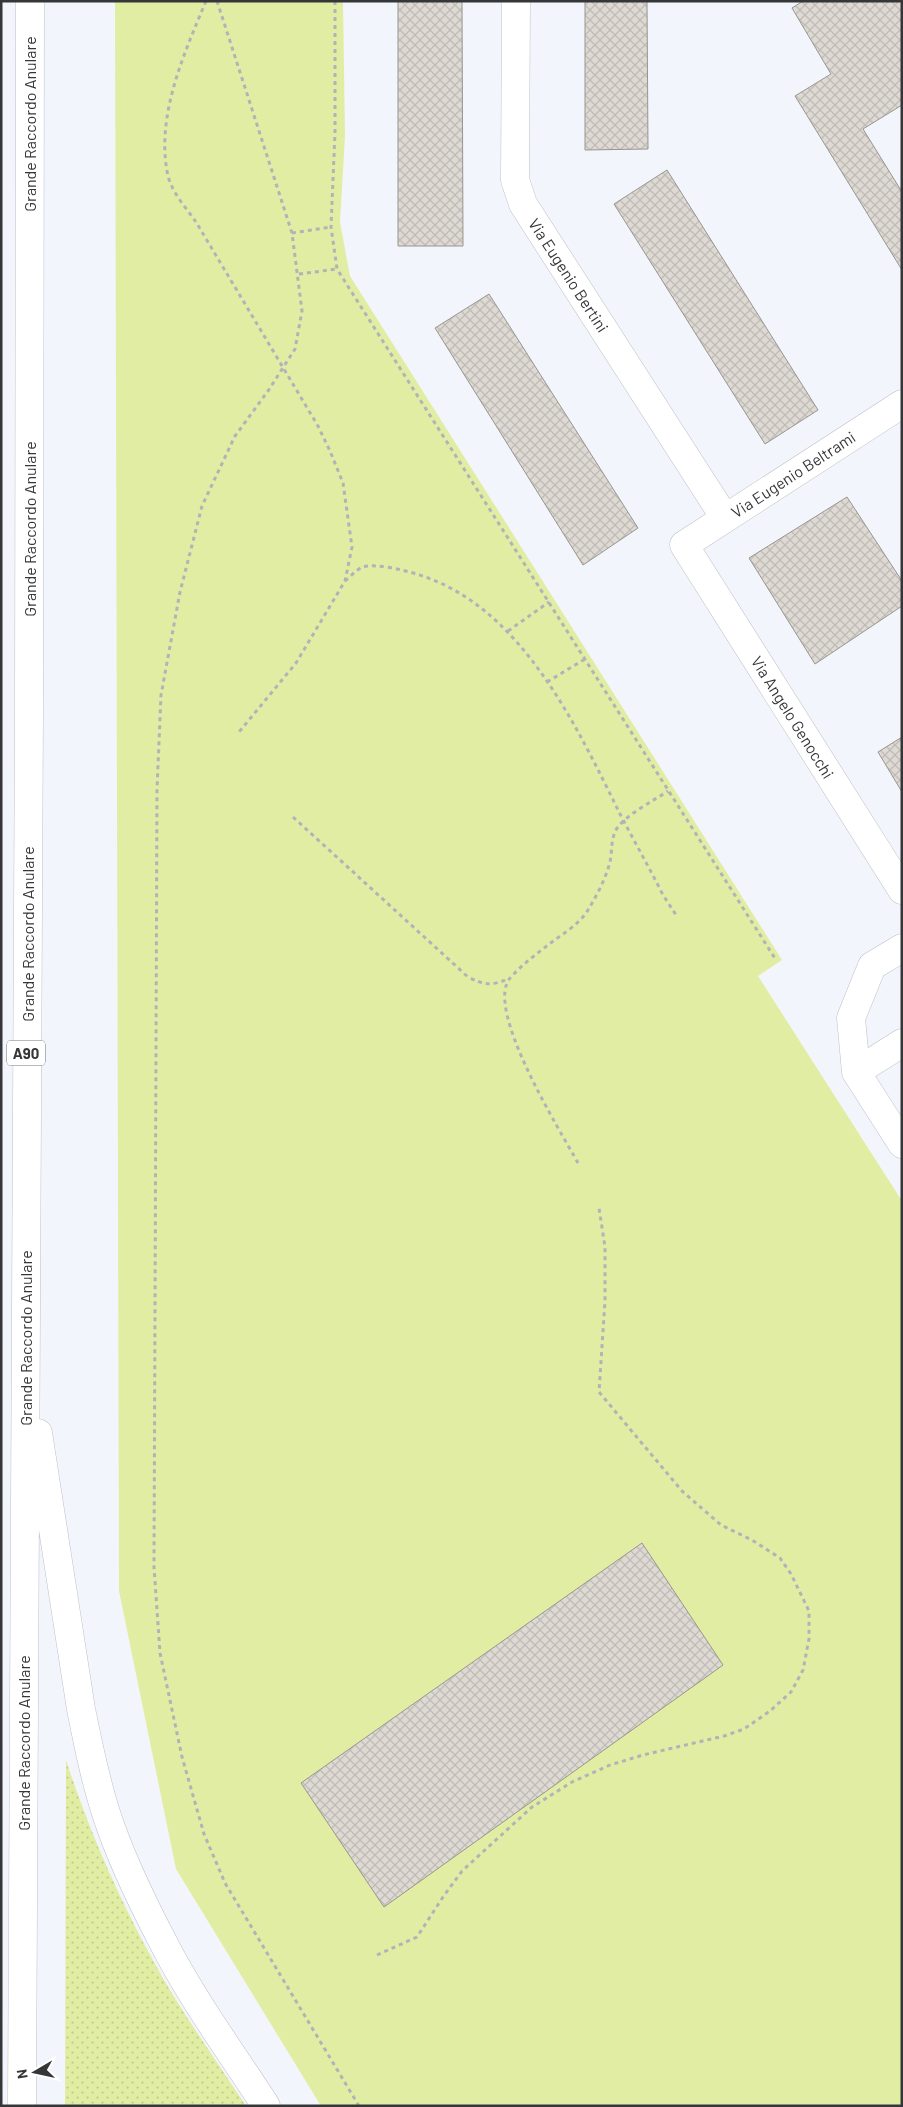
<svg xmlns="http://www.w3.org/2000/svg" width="903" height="2107" viewBox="0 0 903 2107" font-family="Barlow,sans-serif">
<defs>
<pattern id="grass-dots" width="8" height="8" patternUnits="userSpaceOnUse" patternTransform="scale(1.25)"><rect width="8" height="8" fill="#e1eda2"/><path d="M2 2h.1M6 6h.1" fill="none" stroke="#c2cc8c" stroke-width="1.8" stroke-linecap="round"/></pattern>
<pattern id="building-cross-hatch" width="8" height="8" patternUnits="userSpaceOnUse" patternTransform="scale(1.25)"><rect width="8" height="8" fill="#ded9d3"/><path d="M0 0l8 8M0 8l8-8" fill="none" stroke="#bfbbb6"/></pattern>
</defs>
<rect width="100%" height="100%" fill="#f3f5fc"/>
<path fill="url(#grass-dots)" d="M66 1760C89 1830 118 1897 154 1962 181 2012 215 2058 246 2106H65Z"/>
<path fill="#e1eda2" d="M115 1H343L345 136 340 222 350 276 782 960 758 976 902 1201V2106H321L176 1869 119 1591Z"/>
<path fill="url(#building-cross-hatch)" stroke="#99958f" d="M398 1H462L463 246H398Z
M585 1H647L648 149 585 150Z
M803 1H902V105L863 129 902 192V270L795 96 831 74 792 8Z
M667 170 818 410 765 444 614 204Z
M489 294 638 528 583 565 435 328Z
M847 497 902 581V606L815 664 749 558Z
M902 737V792L878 752Z
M642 1543 723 1665 384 1907 301 1783Z"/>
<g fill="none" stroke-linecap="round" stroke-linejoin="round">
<g stroke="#bec0c7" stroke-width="29">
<path id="minor" d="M516 1 515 180 523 204 725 518
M902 404 684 545 902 890
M902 948 872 966 851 1018 856 1072 902 1144
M856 1072 902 1043"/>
</g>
<g stroke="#bec0c7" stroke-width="29">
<path id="motorway" d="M38 1433 81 1709C88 1744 95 1779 106 1813 120 1857 141 1900 163 1942 192 1999 231 2052 266 2106
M22 2106 29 712 30 1"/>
</g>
<path stroke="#b1b3b8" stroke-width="3" stroke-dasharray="4 4" stroke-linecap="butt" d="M206 1C184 54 155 117 168 176 172 192 186 208 196 222L318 426 330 451 343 483 352 547 345 581 296 663 239 732
M217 1 292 233 302 311 295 349 268 391 235 436 202 506 180 592 161 695 157 789 154 1567 160 1653 182 1757 204 1834 225 1883 359 2106
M335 1V132L331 227 337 269 776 960
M292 233 331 227
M299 274 337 269
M345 581C350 577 357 569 363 567 375 563 404 570 416 574 520 604 576 725 620 814 634 841 649 867 663 895L676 915
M508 631 549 602
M547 682 585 659
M293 817 468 977C484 985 491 986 508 979
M578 1163C561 1132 482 1006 511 977 522 965 535 955 548 945 562 934 579 925 588 910 597 895 606 878 610 862 612 852 611 841 615 832 621 817 655 800 668 791
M377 1955 417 1937 443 1897 462 1871 532 1807 572 1782 610 1765 643 1755 724 1736 744 1729 770 1711 791 1692 803 1670 809 1639V1611L791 1574 780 1558 752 1540 721 1525 682 1491 599 1392 605 1301V1247L599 1208"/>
<use href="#minor" stroke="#fff" stroke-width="28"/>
<use href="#motorway" stroke="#fff" stroke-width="28"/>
</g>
<g text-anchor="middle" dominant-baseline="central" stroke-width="5" stroke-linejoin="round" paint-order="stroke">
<rect fill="#fff" stroke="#727274" stroke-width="1" x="7" y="1040.5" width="38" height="25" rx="4"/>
<g font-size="15" font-weight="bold" fill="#353638">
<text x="26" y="1053">A90</text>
</g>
<g font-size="16" fill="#353638" stroke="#fff">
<text transform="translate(29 124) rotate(-90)">Grande Raccordo Anulare</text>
<text transform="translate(569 275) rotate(57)">Via Eugenio Bertini</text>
<text transform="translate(793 474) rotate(-33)">Via Eugenio Beltrami</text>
<text transform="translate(29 529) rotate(-90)">Grande Raccordo Anulare</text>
<text transform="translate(793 717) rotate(58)">Via Angelo Genocchi</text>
<text transform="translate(27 934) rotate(-90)">Grande Raccordo Anulare</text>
<text transform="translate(25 1338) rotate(-90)">Grande Raccordo Anulare</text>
<text transform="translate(23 1743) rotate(-90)">Grande Raccordo Anulare</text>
</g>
</g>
<rect width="903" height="2107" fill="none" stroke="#353638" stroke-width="5"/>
<g transform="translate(35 2072) rotate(261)" stroke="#ffffff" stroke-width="4" paint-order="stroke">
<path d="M0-4L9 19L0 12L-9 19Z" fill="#353638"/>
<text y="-8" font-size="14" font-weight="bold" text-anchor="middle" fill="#353638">N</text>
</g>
</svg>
